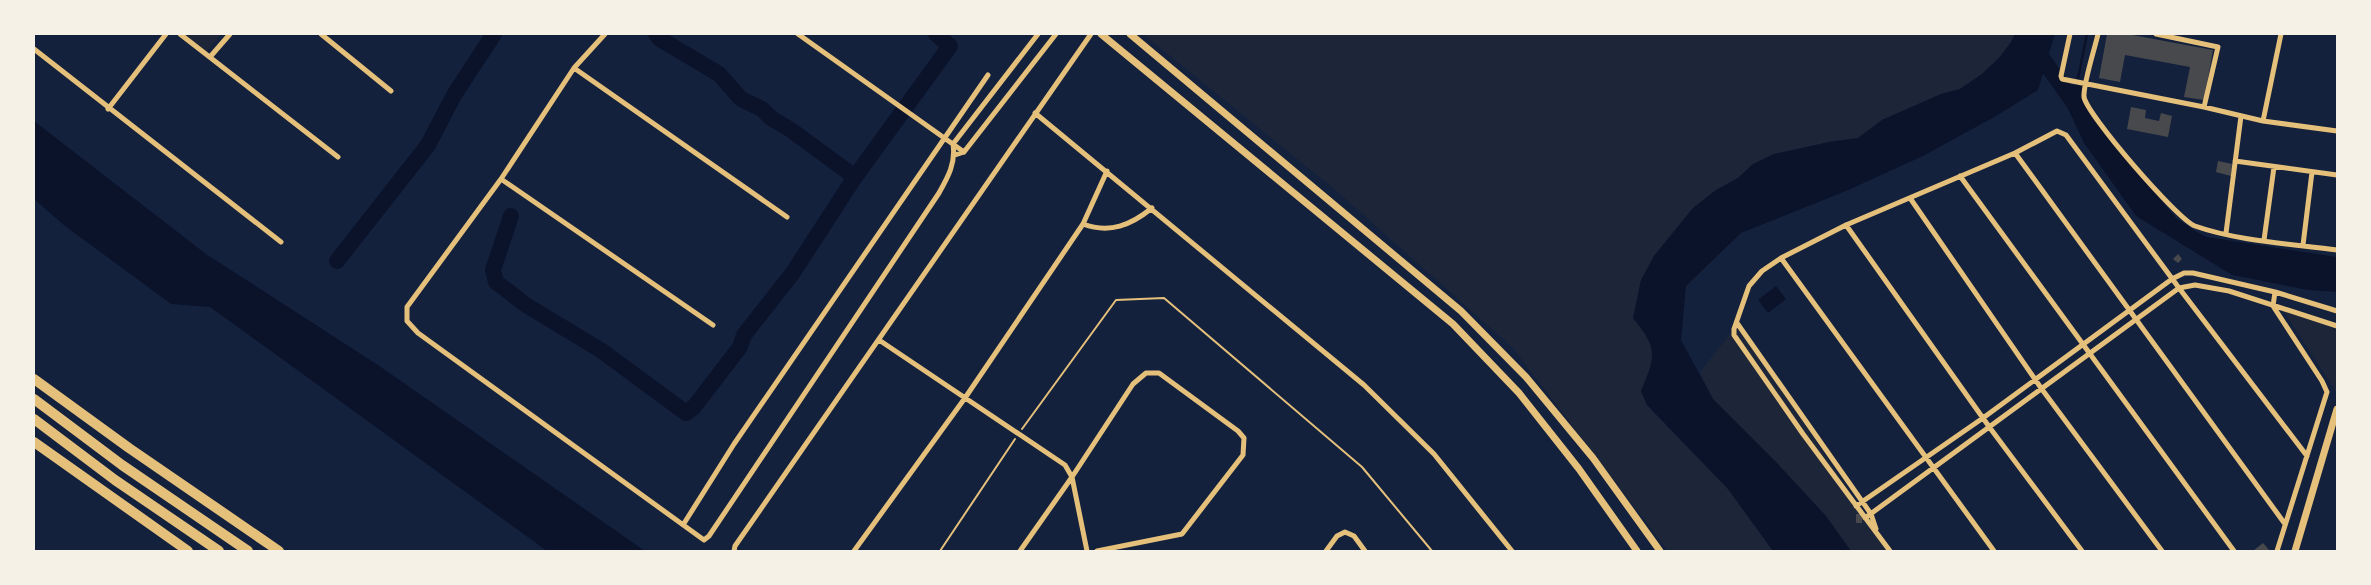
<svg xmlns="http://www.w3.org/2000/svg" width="2371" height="585" viewBox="0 0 2371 585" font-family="Signika,sans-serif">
<rect width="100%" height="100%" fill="#14213d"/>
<path fill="#1d2539" d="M182 34H221L206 52Z
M1143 34H2015L2011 42 1999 58 1982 74 1960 89 1941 94 1882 120 1858 138 1829 142 1774 154 1753 164 1738 178 1716 190 1693 208 1654 256 1641 280 1633 318C1658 348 1656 356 1641 391L1647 405 1728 489 1773 551H1668L1512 347 1333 188Z
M2281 307 2337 330V393Z
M1738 324 1889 551H1851L1826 516 1776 462 1713 399 1700 372Z"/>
<path fill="#0b132b" d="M2015 34H2055L2038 90 1996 116 1923 156 1846 191 1741 233 1686 286 1681 340 1713 399 1776 462 1826 516 1851 551H1773L1728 489 1647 405 1641 391C1656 356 1658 348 1633 318L1641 280 1654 256 1693 208 1716 190 1738 178 1753 164 1774 154 1829 142 1858 138 1882 120 1941 94 1960 89 1982 74 1999 58 2011 42Z
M2072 85 2084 86 2083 97 2138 173 2176 218 2195 231 2207 237 2337 257V292L2308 290 2232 275 2136 216 2084 143 2063 98Z
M34 121 206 254 378 365 645 551H547L210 307 171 304 65 226 34 199Z
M1776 286 1786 299 1768 313 1758 300Z"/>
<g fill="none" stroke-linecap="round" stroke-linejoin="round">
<path stroke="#0b132b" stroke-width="2.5" d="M2076 88 2087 34"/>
<path stroke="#0b132b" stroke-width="16" d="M656 34 660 39 719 74 741 99 762 109 771 118 791 130 855 177
M2034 47 2079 110
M511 216 493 270 496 282 526 305 602 351 686 413 694 407 740 347 744 335 792 274 855 177 950 46 936 34
M337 261 428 145 454 95 494 34"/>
</g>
<path fill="#48494c" d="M2107 34H2127L2213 50 2204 100 2184 97 2190 67 2125 55 2120 82 2099 78Z
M2131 107 2146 110 2145 118 2159 121 2161 113 2172 116 2168 137 2127 129Z
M2218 161 2232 164 2231 176 2216 172Z
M2178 254 2182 259 2178 263 2173 259Z
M1856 514H1862V523H1856Z
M2263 543 2270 551H2253Z"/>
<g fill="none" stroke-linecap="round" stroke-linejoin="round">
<path stroke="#e5c07b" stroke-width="2" d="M1022 429 1116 300 1164 298 1362 467 1432 551
M940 551 1015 439"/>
<path stroke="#e5c07b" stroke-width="5" d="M180 34 338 157
M321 34 391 91
M605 34 574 68 501 179 407 307V321L418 333 704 540 709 536 939 193C948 177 956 163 953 144L1038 34
M798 34 964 152
M2070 34 2061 76 2062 79 2204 107 2263 121 2337 131
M2098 34C2095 48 2083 84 2084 97 2087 115 2177 219 2195 226 2237 241 2293 244 2337 250
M2156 34 2218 47 2204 107
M34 49 281 242
M210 57 230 34
M574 68 787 217
M108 109 166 34
M1035 113 1364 385 1434 454 1512 551
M2263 121 2281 34
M2015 153 2285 524
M955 155 964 152 1056 34
M2235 161 2337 175
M1960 176 2234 551
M501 179 713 325
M1910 198 2041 388 2162 551
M1083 224C1110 234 1131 225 1152 208
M1846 225 1990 428 2082 551
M2226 233 2241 116
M2264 240 2274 167
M2303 245 2312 172
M1781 258 1994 551
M2275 292 2273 306 2322 381 2327 392 2277 551
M1737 323 1871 514 1876 529
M879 340 1065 465 1072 477 1087 551
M1856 506 1983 418 2172 279 2184 273H2193L2275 292 2337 311
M1865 518 2179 288 2195 285 2229 291 2337 326
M683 525 734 444 988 75
M734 551 735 546 1091 34
M854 551 965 398 1083 224 1107 171
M1020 551 1072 477 1133 384 1146 373H1159L1238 431 1244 438 1243 455 1182 534 1097 551
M1326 551 1337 536 1345 532 1354 536 1365 551
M1890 551 1803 434 1734 335V329L1749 286 1762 271 1781 258 1846 225 2015 153 2057 131 2066 135 2179 288 2307 456"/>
<path stroke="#e5c07b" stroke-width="7" d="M1101 34 1453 324 1519 393 1579 469 1637 551
M1130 34 1461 311 1526 377 1593 458 1660 551
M2295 551 2337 409"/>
<path stroke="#e5c07b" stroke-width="10" d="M34 379 129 448 279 551
M34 399 122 465 248 551
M34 419 115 480 219 551
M34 442 188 551"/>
</g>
<rect width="2371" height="585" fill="none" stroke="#f6f1e7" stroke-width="70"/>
</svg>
